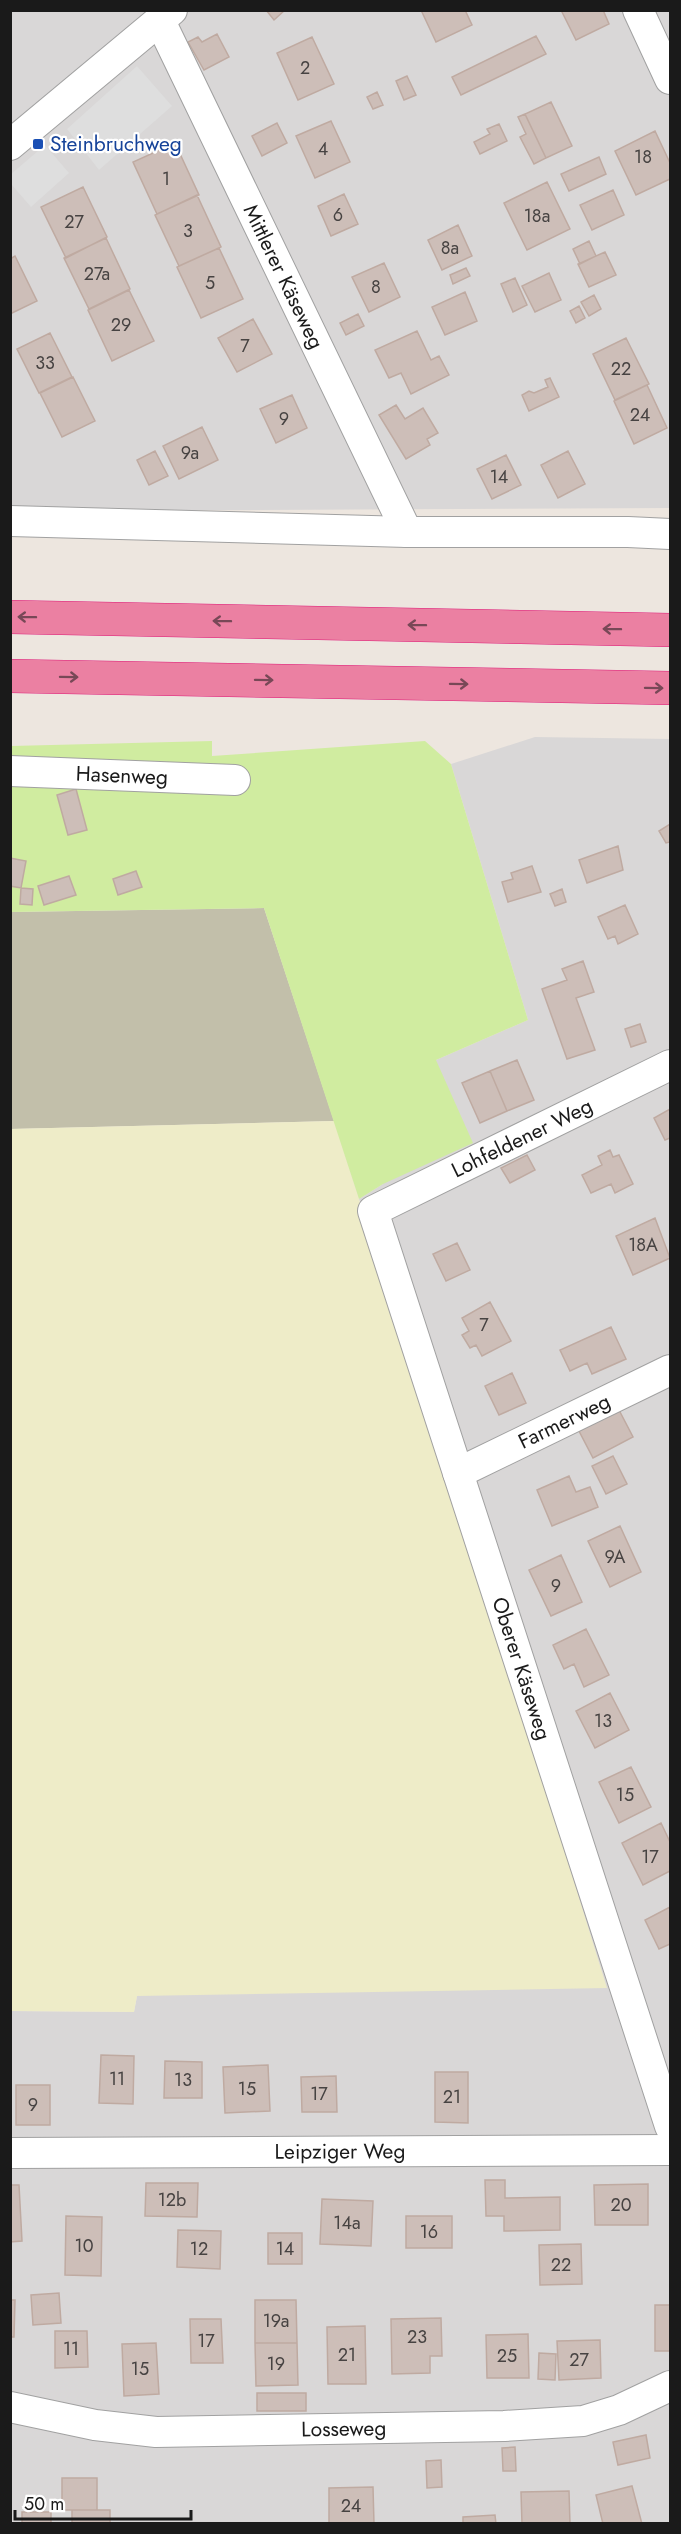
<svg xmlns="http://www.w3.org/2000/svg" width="681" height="2534" viewBox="0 0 681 2534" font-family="Jost,sans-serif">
<rect width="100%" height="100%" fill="#ede6df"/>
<path fill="#d9d7d7" d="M10 11H670V508L11 511Z
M535 737 670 739V2523L11 2524V2011L134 2012 137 1996 489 1607 359 1199 383 1184 436 1060 528 1020 451 764Z"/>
<path fill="#c2bfaa" d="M264 908 334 1121 11 1129 10 912Z"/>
<path fill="#eeecc8" d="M334 1121 489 1607 607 1988 137 1996 134 2012 11 2011 10 1129Z"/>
<path fill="#d0eca0" d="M212 741V756L425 741 451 764 528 1020 436 1060 473 1143 383 1184 359 1199 264 908 11 912V746Z"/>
<path fill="#dedede" d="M137 66 172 106 99 170 67 129Z
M45 145 69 173 31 207 11 184V174Z"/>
<path fill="#cdbeb8" stroke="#bfaaa1" stroke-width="1.5" d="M266 10H285L274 20Z
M421 10H465L472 25 436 42Z
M561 10H603L609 24 576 40Z
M217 34 229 57 204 70 188 42 198 37 202 42Z
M536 36 546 54 461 95 452 77Z
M312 37 334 84 298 100 277 53Z
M407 76 416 95 404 100 396 81Z
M377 92 383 105 373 109 367 97Z
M551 102 572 146 546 158 525 114Z
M525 114 546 158 534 164 520 137 526 134 518 117Z
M331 121 350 162 315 178 296 136Z
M277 123 287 143 262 156 252 136Z
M499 124 507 141 480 154 474 142 490 134 487 129Z
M655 131 670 163V179L636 195 615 151Z
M175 143 199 195 157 214 133 162Z
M599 157 606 174 569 191 561 174Z
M547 182 570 229 527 250 504 203Z
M83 187 107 237 66 258 41 207Z
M613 190 624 215 592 230 580 205Z
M344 194 358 224 331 236 318 206Z
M197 195 221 247 179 266 155 215Z
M458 225 472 256 442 270 428 240Z
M106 238 130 289 89 309 64 258Z
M589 241 596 256 580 264 573 249Z
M219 248 243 299 201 318 177 267Z
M605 252 616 275 589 287 578 264Z
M15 256 37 301 10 314V259Z
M384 263 400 297 369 312 352 277Z
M466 268 470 276 453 284 450 275Z
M549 273 561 300 535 312 522 286Z
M515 278 527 305 513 312 501 284Z
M129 290 154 341 112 361 88 310Z
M465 292 477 321 445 335 432 307Z
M594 295 601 309 589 316 581 302Z
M579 306 585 318 576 323 570 311Z
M358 314 364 326 346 335 340 323Z
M253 319 272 354 237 372 218 338Z
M417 331 431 360 439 356 449 375 411 394 401 373 389 378 375 350Z
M50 333 72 377 39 393 17 349Z
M626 338 649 384 615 400 593 354Z
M73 377 95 421 62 437 40 393Z
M550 378 559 397 529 411 522 395 529 391 534 393 548 387 545 380Z
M647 385 667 428 634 444 614 401Z
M292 395 307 428 276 443 260 409Z
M396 405 405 419 423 408 438 433 427 439 430 445 406 459 379 415Z
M202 427 218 460 179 479 163 446Z
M155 451 168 476 149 485 137 460Z
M568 451 585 484 558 498 541 465Z
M506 455 521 485 492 499 477 469Z
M76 789 87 830 68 835 57 795Z
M670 824V842L666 843 659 831Z
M618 846 623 870 587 883 579 860Z
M10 858 26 861 21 888 10 886Z
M532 866 541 892 508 902 502 882 513 879 511 873Z
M136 871 142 887 118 895 113 879Z
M69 876 76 895 44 905 38 886Z
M21 888 33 889 32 905 20 904Z
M562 889 566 902 555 906 550 894Z
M625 905 638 934 618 944 615 936 608 939 598 917Z
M583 961 594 992 576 998 595 1050 567 1059 542 989 567 980 562 969Z
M640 1024 646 1042 631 1047 625 1029Z
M517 1060 534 1100 507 1111 490 1071Z
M490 1071 507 1111 480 1123 462 1083Z
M670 1109V1138L665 1140 654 1118Z
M610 1150 613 1157 619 1155 633 1184 615 1193 611 1184 591 1193 582 1175 602 1165 598 1156Z
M527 1155 535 1170 510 1183 501 1168Z
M655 1218 670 1258 633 1275 616 1236Z
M457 1243 470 1270 446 1281 433 1254Z
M490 1302 511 1341 482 1356 476 1345 470 1348 462 1335 469 1331 462 1318Z
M611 1327 626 1359 592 1374 587 1363 570 1371 560 1350Z
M512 1373 526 1403 499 1415 485 1386Z
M619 1410 633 1437 593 1458 579 1431Z
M613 1456 627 1484 606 1494 592 1466Z
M569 1476 576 1492 590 1487 598 1507 552 1526 537 1490Z
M620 1526 641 1572 610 1587 588 1541Z
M561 1555 582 1602 551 1616 529 1570Z
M586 1629 609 1675 584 1687 574 1664 564 1669 553 1645Z
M610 1693 629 1730 595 1748 576 1711Z
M631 1767 651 1807 619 1823 599 1782Z
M661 1823 670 1842V1871L643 1885 622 1843Z
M670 1907V1944L659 1949 645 1920Z
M101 2055 134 2056 133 2104 99 2103Z
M165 2061 202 2062V2098H164Z
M268 2065 270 2111 225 2113 223 2067Z
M435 2072H468V2123L435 2122Z
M336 2076 337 2112H302L301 2077Z
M16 2085H50V2125H16Z
M485 2180H505V2198L560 2197V2230L504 2231V2216H486Z
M146 2183H198L197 2217 145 2216Z
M648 2184V2225H595L594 2185Z
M10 2185H19L22 2241 10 2242Z
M322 2199 373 2201 371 2246 320 2244Z
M66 2216 102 2217 101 2276 65 2275Z
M406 2216H452V2248H406Z
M178 2230 221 2231 220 2269 177 2267Z
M268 2233H302V2264H268Z
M581 2244 582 2284 540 2285 539 2245Z
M59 2293 61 2323 33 2325 31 2295Z
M10 2300H15L14 2337H10Z
M255 2300H296L297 2343H255Z
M655 2305H670V2351H655Z
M441 2318 442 2356H430V2373L392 2374 391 2319Z
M190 2319H221L223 2363H191Z
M365 2326 366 2384H328L327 2327Z
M55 2331H87L88 2367 55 2368Z
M528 2334 529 2378H487L486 2335Z
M600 2340 601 2378 559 2380 557 2341Z
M156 2343 159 2394 124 2396 122 2344Z
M255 2343H297L298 2385 256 2386Z
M539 2353 556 2354 555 2380 538 2379Z
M257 2393H306V2411H257Z
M646 2435 650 2458 618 2465 613 2442Z
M515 2447 516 2471H503L502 2448Z
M441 2460 442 2487 427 2488 426 2461Z
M62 2478H97V2510H62Z
M632 2486 642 2524H603L596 2495Z
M373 2487 374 2524H329V2488Z
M569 2491 570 2524H522L521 2492Z
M72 2510H110V2524H72Z
M22 2512H51V2524H22Z
M495 2515 496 2524H463V2517Z"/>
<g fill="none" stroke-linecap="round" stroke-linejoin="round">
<g stroke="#a1a1a1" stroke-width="32">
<g id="minor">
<path d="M638 10 670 79"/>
<path id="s1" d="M160 21 407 532"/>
<path d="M10 145 172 10"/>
<path d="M10 521 407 532H628L670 534"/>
<path id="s2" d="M10 771 235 780"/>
<path id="s3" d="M670 1065 373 1211 670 2126"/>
<path id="s4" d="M458 1473 670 1370"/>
<path id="s5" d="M10 2153 670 2150"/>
<path id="s6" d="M10 2407 95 2425 156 2432 504 2426 583 2421 619 2410 670 2386"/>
</g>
</g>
<g stroke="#de1977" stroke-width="34">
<path id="highway" d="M10 617 670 630
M10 676 670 688"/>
</g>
<use href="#minor" stroke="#fff" stroke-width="30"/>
<use href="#highway" stroke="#eb80a2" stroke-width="33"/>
</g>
<defs><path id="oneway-shaft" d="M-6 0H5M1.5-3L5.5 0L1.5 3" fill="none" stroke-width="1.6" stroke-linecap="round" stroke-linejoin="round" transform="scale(1.5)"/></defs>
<g stroke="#784857">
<use href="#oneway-shaft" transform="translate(27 617) rotate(-179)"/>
<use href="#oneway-shaft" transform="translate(222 621) rotate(-179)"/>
<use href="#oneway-shaft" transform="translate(417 625) rotate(-179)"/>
<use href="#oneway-shaft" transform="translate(612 629) rotate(-179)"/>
<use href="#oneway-shaft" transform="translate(69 677) rotate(1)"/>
<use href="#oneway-shaft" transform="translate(264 680) rotate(1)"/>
<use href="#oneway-shaft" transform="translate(459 684) rotate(1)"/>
<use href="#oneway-shaft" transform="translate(654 688) rotate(1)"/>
</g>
<rect fill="#1a4fb4" stroke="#fff" stroke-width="2" x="32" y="138" width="12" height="12" rx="3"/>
<g text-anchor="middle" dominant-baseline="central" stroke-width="4.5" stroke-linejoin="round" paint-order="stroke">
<g font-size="18" fill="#474342">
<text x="305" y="68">2</text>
<text x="323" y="149">4</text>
<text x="643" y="157">18</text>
<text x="166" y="179">1</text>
<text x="338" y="215">6</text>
<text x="537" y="216">18a</text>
<text x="74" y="222">27</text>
<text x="188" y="231">3</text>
<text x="450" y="248">8a</text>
<text x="97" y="274">27a</text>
<text x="210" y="283">5</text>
<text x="376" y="287">8</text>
<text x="121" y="325">29</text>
<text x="245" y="346">7</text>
<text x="45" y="363">33</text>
<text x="621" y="369">22</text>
<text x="640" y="415">24</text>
<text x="284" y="419">9</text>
<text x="190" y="453">9a</text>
<text x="499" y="477">14</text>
<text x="643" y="1245">18A</text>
<text x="484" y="1325">7</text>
<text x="615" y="1557">9A</text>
<text x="556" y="1586">9</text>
<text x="603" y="1721">13</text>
<text x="625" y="1795">15</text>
<text x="650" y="1857">17</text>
<text x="117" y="2079">11</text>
<text x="183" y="2080">13</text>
<text x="247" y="2089">15</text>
<text x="319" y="2094">17</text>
<text x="452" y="2097">21</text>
<text x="33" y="2105">9</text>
<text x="172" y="2200">12b</text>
<text x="621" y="2205">20</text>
<text x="347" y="2223">14a</text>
<text x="429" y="2232">16</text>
<text x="84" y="2246">10</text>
<text x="199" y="2249">12</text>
<text x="285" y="2249">14</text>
<text x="561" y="2265">22</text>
<text x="276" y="2321">19a</text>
<text x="417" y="2337">23</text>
<text x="206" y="2341">17</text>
<text x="71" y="2349">11</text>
<text x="347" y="2355">21</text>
<text x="507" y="2356">25</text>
<text x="579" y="2360">27</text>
<text x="276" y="2364">19</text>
<text x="140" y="2369">15</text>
<text x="351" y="2506">24</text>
</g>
<g font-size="21" fill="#164399" stroke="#fff" text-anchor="start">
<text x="50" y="144">Steinbruchweg</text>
</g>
<g font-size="21" fill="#1a1a1a" stroke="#fff">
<text stroke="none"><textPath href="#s1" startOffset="284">Mittlerer Käseweg</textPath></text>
<text stroke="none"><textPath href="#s2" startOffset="112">Hasenweg</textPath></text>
<text transform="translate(522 1138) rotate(-26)">Lohfeldener Weg</text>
<text stroke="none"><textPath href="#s4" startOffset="118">Farmerweg</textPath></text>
<text stroke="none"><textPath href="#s3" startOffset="812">Oberer Käseweg</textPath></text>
<text stroke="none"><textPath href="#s5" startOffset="330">Leipziger Weg</textPath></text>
<text stroke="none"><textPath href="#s6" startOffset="336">Losseweg</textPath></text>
</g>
</g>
<rect width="681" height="2534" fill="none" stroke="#1a1a1a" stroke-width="24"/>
<path d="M15 2510v9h176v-9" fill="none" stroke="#1a1a1a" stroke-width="3"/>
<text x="24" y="2510" font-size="18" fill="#1a1a1a" stroke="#ffffff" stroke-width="4.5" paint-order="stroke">50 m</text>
</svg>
